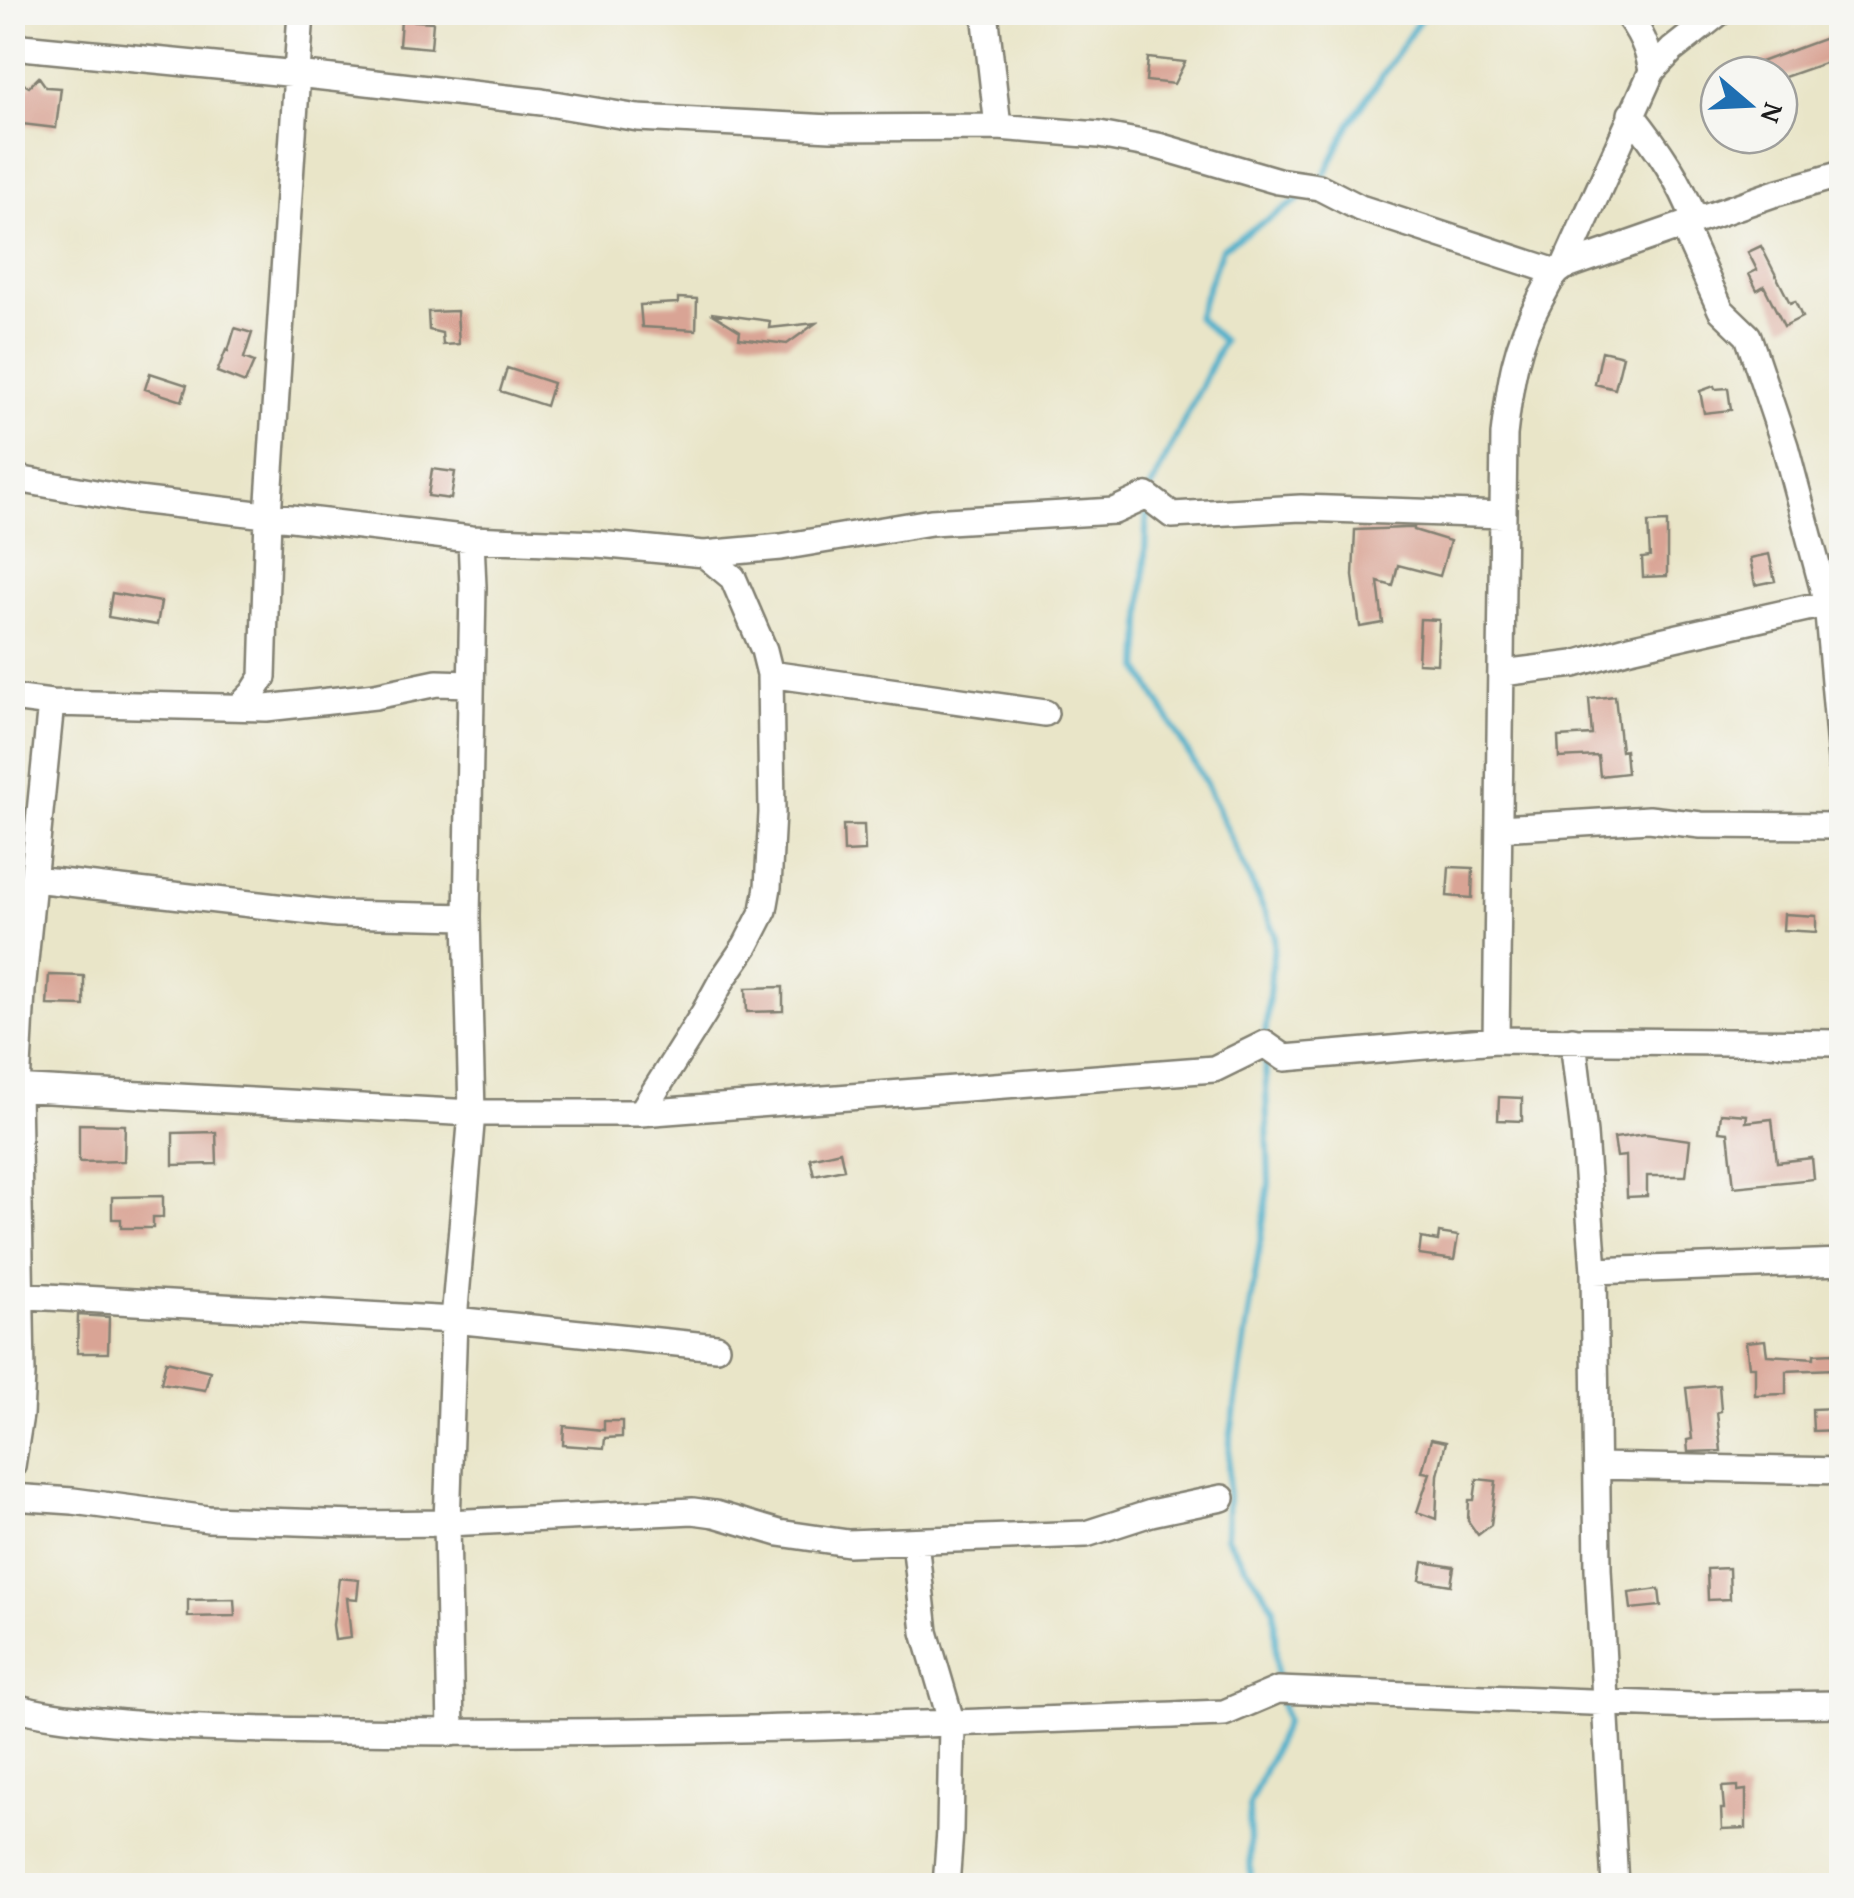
<svg xmlns="http://www.w3.org/2000/svg" width="1854" height="1898" viewBox="0 0 1854 1898" font-family="'Gentium Book Plus',serif">
<rect width="100%" height="100%" fill="#f6f6f2"/>
<filter id="ink" filterUnits="userSpaceOnUse"><feTurbulence type="fractalNoise" baseFrequency=".01" numOctaves="2"/><feDisplacementMap in="SourceGraphic" scale="20" xChannelSelector="R" yChannelSelector="G"/><feConvolveMatrix kernelMatrix="1 2 1 2 8 2 1 2 1" color-interpolation-filters="sRGB"/></filter>
<filter id="wash" filterUnits="userSpaceOnUse"><feTurbulence type="fractalNoise" baseFrequency=".0048" numOctaves="4" result="noise"/><feDisplacementMap in="SourceGraphic" scale="40" xChannelSelector="R" yChannelSelector="G"/><feGaussianBlur stdDeviation="2.25" result="paint"/><feColorMatrix in="noise" values="0 0 0 0 0 0 0 0 0 0 0 0 0 0 0 0 0 1.4 0 .05"/><feComposite in="paint" operator="in"/></filter>
<g filter="url(#wash)">
<rect width="100%" height="100%" fill="#e9e5c8"/>
<g fill="none" stroke-linecap="round" stroke-linejoin="round">
<path stroke="#4bafca" stroke-width="6" d="M1321 183 1350 123 1425 12
M1150 490 1223 341 1197 317 1222 248 1308 194
M1147 507 1140 669 1206 784 1275 934 1265 1036
M1265 1054 1269 1184 1230 1440 1226 1537 1274 1607 1277 1683
M1251 1886 1249 1805 1286 1721 1279 1696"/>
</g>
<g id="blocks">
<path fill="#d9a495" d="M401 20 433 22 431 48 399 45Z
M1834 35 1842 57 1779 79V75H1763L1758 63Z
M1148 58 1185 62 1174 84 1146 81Z
M39 77 46 87 61 88 56 128 13 123V78L29 87Z
M1761 246 1790 303 1795 301 1802 317 1784 326 1764 286 1757 290 1749 274 1757 270 1748 252Z
M678 298 697 299 696 330 642 327 640 305 678 303Z
M457 311 459 344 443 345 442 333 429 330 428 312Z
M711 313 770 321 769 328 816 323 787 344 739 338 740 331Z
M235 328 252 333 244 358 254 362 245 383 217 372 226 350 228 351Z
M1602 351 1623 356 1615 389 1595 384Z
M507 368 553 383 546 406 500 391Z
M150 373 187 385 182 401 145 389Z
M1714 386 1715 389 1728 388 1731 410 1704 413 1700 391Z
M432 469 455 472 451 499 428 496Z
M1667 522V576L1643 577 1642 558 1650 557 1648 523Z
M1405 528H1414V530L1450 541 1440 576 1398 565 1393 586 1378 582 1383 623 1360 627 1353 576 1355 530Z
M1769 554 1775 581 1755 585 1750 558Z
M112 593 161 602 157 625 108 617Z
M1420 619 1439 620 1437 664 1418 663Z
M1615 696 1621 751 1625 750 1627 773 1600 776 1598 756 1559 758 1558 737 1592 735 1589 699Z
M843 825H864L865 851 844 852Z
M1449 867 1473 868 1472 898 1447 896Z
M1784 914 1816 916V932L1783 930Z
M49 975 84 976V1006L47 1005Z
M783 987V1011L747 1012 746 988Z
M1499 1097 1522 1098V1121L1498 1120Z
M1721 1113 1747 1115 1746 1122 1772 1119 1777 1162 1812 1158 1814 1179 1734 1187 1728 1132 1719 1131Z
M79 1124 125 1125 124 1161 79 1162Z
M216 1132 217 1164 173 1165V1133Z
M1646 1134 1690 1140 1686 1176H1647V1196L1627 1197 1626 1156 1617 1157 1614 1138Z
M840 1151 844 1169 814 1175 810 1158Z
M163 1196V1217H153V1228H121V1219H112V1197Z
M1439 1233 1458 1236 1454 1260 1419 1255 1421 1238 1438 1241Z
M78 1315 109 1317 108 1353H77Z
M1765 1340 1767 1355 1814 1358V1354L1833 1353 1834 1369 1786 1371V1394L1755 1395V1367H1749L1746 1342Z
M166 1361 210 1371 205 1390 161 1383Z
M1719 1385 1721 1411 1717 1412 1721 1451 1688 1452 1687 1440 1692 1439 1686 1388Z
M1837 1408 1838 1430 1813 1431 1812 1409Z
M604 1421H622V1437L605 1438 604 1448 563 1445 564 1426 604 1430Z
M1431 1439 1446 1442 1438 1475 1436 1519 1417 1512 1430 1473 1422 1472Z
M1477 1479 1496 1481 1491 1525 1478 1535 1468 1521 1469 1500H1474Z
M1423 1562 1454 1567 1451 1585 1420 1580Z
M1729 1568 1730 1599 1708 1600 1707 1569Z
M339 1578 359 1580 357 1599 347 1598 351 1638 335 1640 333 1625Z
M1659 1589 1661 1606 1631 1609 1629 1593Z
M234 1599 235 1616 188 1617V1600Z
M1738 1786V1791L1746 1790V1828L1722 1829 1721 1809H1724L1722 1787Z"/>
</g>
</g>
<g filter="url(#ink)">
<use href="#blocks" fill-opacity="0" stroke="#828072" stroke-width="2.5"/>
<g fill="none" stroke-linecap="round" stroke-linejoin="round">
<g stroke="#828072" stroke-width="30">
<path id="minor" d="M985 12 998 127
M1625 12C1640 31 1648 47 1652 71
M12 46 297 74 542 102 638 118 831 128 998 127 1099 135 1158 146 1278 181 1319 187 1360 208 1556 272
M1631 114C1658 148 1680 180 1695 220
M1683 226 1721 310 1748 336 1785 446 1827 603 1842 771
M1564 267 1773 194 1842 174
M12 478 129 499 471 539 598 544 704 554 781 547 931 522 1114 511 1147 496 1172 515 1301 508 1503 515
M1502 673 1574 664 1630 648 1842 600
M770 674 1045 713
M12 698 51 703 266 708 375 696 437 683 471 684
M240 706 253 693 263 677 268 516 301 12
M1499 828 1649 819 1701 825 1842 826
M34 879 337 914 467 917
M1496 1040 1504 435C1510 383 1515 345 1541 298 1548 286 1552 274 1564 267L1652 71 1672 50 1720 12
M1573 1040 1584 1134 1594 1271 1598 1569 1615 1886
M12 1088 472 1113H641L1214 1069 1265 1044 1285 1058 1496 1040 1842 1043
M641 1113 704 1013 722 980 746 945 764 910 768 887 772 813 770 674 764 650 733 578 704 554
M1594 1271 1842 1262
M12 1295 454 1320 716 1347
M12 1466 20 1415 22 1375 17 1088 22 991 51 703
M1597 1466 1842 1471
M12 1497 73 1501 208 1519 356 1524 447 1523 693 1511 715 1514 779 1533 848 1543 1086 1534 1151 1513 1222 1498
M915 1541 925 1632 952 1724 950 1831 946 1886
M12 1706C41 1715 72 1718 102 1721 185 1730 268 1730 352 1731 643 1736 933 1724 1224 1713L1278 1690 1693 1706 1842 1704
M451 1733 447 1523 454 1320 472 1113 467 917 473 587 471 539"/>
</g>
<use href="#minor" stroke="#fff" stroke-width="25"/>
</g>
</g>
<rect width="1854" height="1898" fill="none" stroke="#f6f6f2" stroke-width="50"/>
<g transform="translate(1749 105) rotate(109)"><circle r="48" fill="#f6f6f2" stroke="#9f9f9c" stroke-width="2.5"/>
<path d="M0-8L18 38L0 25L-18 38Z" fill="#1f6fb2"/>
<text y="-15" font-size="28" font-weight="bold" text-anchor="middle" fill="#1c1c1c">N</text>
</g>
</svg>
